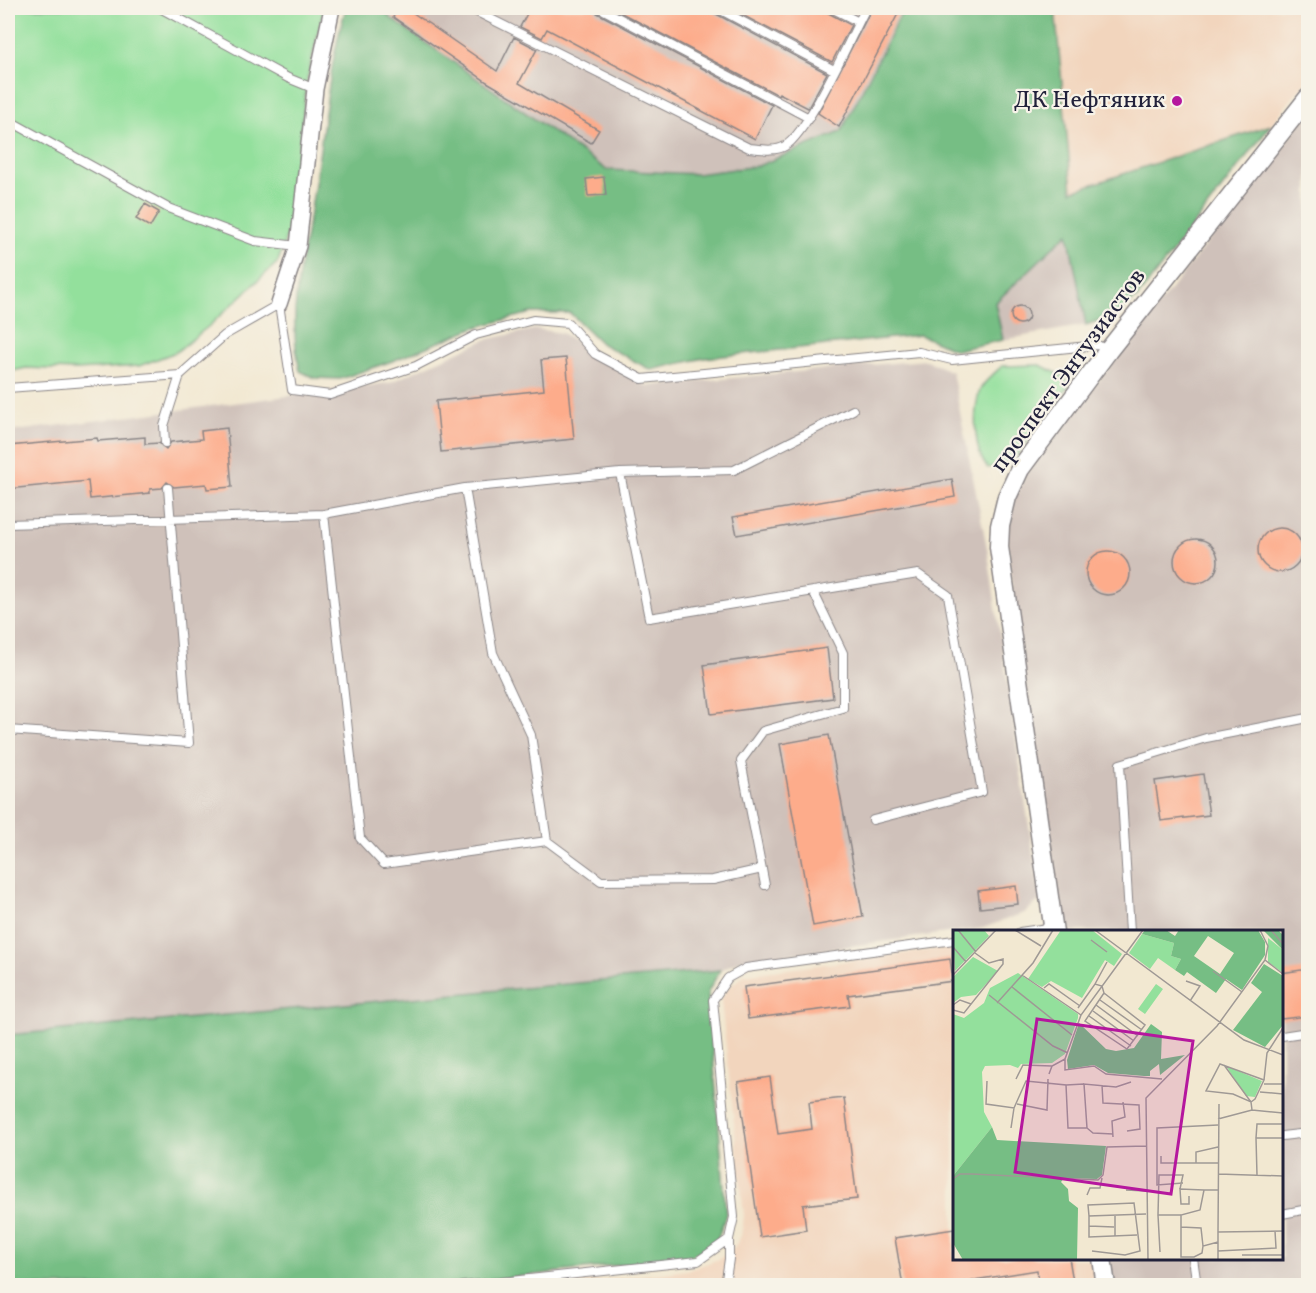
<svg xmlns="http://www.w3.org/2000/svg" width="1316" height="1293" viewBox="0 0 1316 1293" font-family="Vollkorn,serif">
<rect width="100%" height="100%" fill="#f7f3e8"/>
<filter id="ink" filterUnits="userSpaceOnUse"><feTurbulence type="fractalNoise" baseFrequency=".0167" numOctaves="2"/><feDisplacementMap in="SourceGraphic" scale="12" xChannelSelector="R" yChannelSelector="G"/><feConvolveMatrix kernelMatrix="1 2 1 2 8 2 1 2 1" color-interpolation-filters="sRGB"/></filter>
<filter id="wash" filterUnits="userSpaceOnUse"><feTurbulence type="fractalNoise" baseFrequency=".008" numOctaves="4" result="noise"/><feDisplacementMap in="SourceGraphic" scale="24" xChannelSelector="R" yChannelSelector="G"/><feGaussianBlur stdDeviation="1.35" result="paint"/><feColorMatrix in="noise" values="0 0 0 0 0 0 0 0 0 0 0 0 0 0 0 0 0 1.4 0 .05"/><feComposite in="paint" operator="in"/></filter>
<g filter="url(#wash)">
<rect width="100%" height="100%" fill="#f2e8d1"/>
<path fill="#f2d5bd" d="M1055 8H1308V78L1271 125 1072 191Z
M954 947V1258L1092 1259 1095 1285 559 1286 689 1270 719 1259 733 1250 741 1236 744 1216 721 1000 728 988 744 975Z"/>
<path fill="#cfc1ba" d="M380 8H904L841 132 758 166 697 174 607 170 392 19Z
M1308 114V1285H1112L1108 1259 1282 1258V932L1061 931 1010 572 1007 526 1014 499 1027 473Z
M1068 232 1086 325 1003 340 995 303Z
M536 329 562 333 647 386 926 360 952 372 987 548 1040 900 1024 913 983 928 738 961 720 970 8 1035V432L389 383 485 340Z"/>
<path fill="#93e09c" stroke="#5a816c" stroke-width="1.5" d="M8 8H324L307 80 290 225 278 262 209 326 176 352 139 366 76 370 26 368 8 372Z
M1040 365 1065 377 1069 386 1013 461 988 468C973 452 973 411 980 390 983 382 995 373 1002 366Z"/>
<path fill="#76be84" stroke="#4c7060" stroke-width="1.5" d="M346 8H380L392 19 607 170 697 174 758 166 841 132 904 8H1055L1072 191 1271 125 1137 298 1117 314 1086 325 1068 233 995 303 1003 340 956 350 920 335 704 358 651 370 602 344 570 313H531L473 328 395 360 340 379 314 378 300 371C285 311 306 244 315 184 324 126 329 64 346 8Z
M720 970 708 992 726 1214 717 1241 690 1257 435 1286H8V1035Z"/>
<g id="blocks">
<path fill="#fdac8b" d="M399 8H406L497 71 514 37 537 49 519 83 599 130 591 143 487 82 393 17Z
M530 8H594L597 13 772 105 755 139 547 29 542 38 520 27Z
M612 8H711L714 13 827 73 808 108 779 93 778 95Z
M729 8H825L828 13 851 25 832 62Z
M872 8H901L839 127 818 113Z
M604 177 606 195 588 196 586 179Z
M145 204 159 212 150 227 136 219Z
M1011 315a9 9 0 1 1 18 0a9 9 0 1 1-18 0Z
M566 358 574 439 441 452 436 401 544 390 541 360Z
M227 428 232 487 207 489 206 484 174 487 167 482 162 488 150 489V493L90 499 88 481 8 489V446L97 438 98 441 145 437V444L159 443 166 449 171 442 202 439 201 431Z
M952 479 955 497 737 535 733 517Z
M1258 550a22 22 0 1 1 44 0a22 22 0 1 1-44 0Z
M1174 561a22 22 0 1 1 44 0a22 22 0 1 1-44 0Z
M1086 573a22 22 0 1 1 44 0a22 22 0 1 1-44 0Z
M827 648 833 698 711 714 704 665Z
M829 735 863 917 813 926 780 744Z
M1203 774 1209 815 1161 821 1155 781Z
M1016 886 1018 904 980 908 978 891Z
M950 959 953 981 848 995 850 1006 748 1019 744 987Z
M1308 969V1016L1281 1019V973Z
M770 1077 778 1134 812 1129 809 1102 844 1098 857 1199 803 1205 806 1230 760 1237 738 1082Z
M954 1229V1258H1069L1073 1281 1039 1286 1037 1270 936 1286H903L895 1238Z"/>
</g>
</g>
<g filter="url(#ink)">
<use href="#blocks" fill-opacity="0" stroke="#8a8586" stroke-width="1.5"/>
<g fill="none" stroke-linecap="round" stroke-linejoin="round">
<g stroke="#8a8586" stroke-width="10">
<path id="service" d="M160 8 288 78 315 89
M469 8 749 148C760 149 775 152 785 146 809 132 851 36 866 8
M600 8 809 118
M717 8 834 70
M831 8 859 22
M8 120 168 208 255 241 298 246
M8 388 180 375
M165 443 164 426 180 375 225 335 279 304 292 390 330 395 416 366 476 335 533 320 568 323 595 354 642 379 919 352 952 360 1098 345 1107 351
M620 473 649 618 918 574 948 595 982 792 873 820
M324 514 465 488
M8 524 324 514 360 838 384 864 547 841 531 735 493 653 465 488 620 473 734 470 853 410
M8 730 189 743 168 488
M547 841 601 881 713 880 762 869
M765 885 741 761 763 731 843 708V653L813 591
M1020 932 1054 927
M1130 932 1120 764 1206 738 1308 718
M1282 1036 1308 1032
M1282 1136 1308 1133
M1282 1214 1308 1209
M1193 1258 1197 1286
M463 1286 698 1261 729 1239 734 1217 713 1000 728 978 746 968 954 940
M725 1286 729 1259V1239"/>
</g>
<g stroke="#8a8586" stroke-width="18">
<path id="minor" d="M279 304 298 246 315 89 332 8"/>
</g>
<g stroke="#8a8586" stroke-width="21">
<path id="tertiary" d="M1054 932 999 547 1000 526 1007 497 1020 469 1108 351 1308 98
M1102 1258 1106 1286"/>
</g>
<use href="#service" stroke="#fff" stroke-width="8"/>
<use href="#minor" stroke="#fff" stroke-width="15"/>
<use href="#tertiary" stroke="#fff" stroke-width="18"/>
</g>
</g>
<circle fill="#b5179e" stroke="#f7f3e8" stroke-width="2" cx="1177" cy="101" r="6"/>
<g text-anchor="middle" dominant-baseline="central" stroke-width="4.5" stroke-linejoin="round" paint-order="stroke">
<g font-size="24" fill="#22223b" stroke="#f7f3e8" text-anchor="end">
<text x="1165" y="101">ДК Нефтяник</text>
</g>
<g font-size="24" fill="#22223b" stroke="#f7f3e8">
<text transform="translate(1069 371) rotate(-54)">проспект Энтузиастов</text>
</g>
</g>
<g transform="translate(953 930)">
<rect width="330" height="330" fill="#f2e8d1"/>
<path d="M0 0H31L36 6 2 41ZM108 0H139L169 24 161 36 152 30 129 68 98 51 89 57 75 49ZM189 4 221 13 218 26 228 29 222 40 205 28 197 39 176 23ZM315 8 330 20V43L315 32ZM20 27 45 41 23 65 8 67 0 73V47ZM65 43 125 84V88L112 124 99 133 68 134 65 138 57 135 32 136 29 142 31 182 39 197 0 246V84L11 88 31 73 37 58ZM203 54 210 59 192 84 185 79ZM273 136 309 151 302 167 293 166Z" fill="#93e09c"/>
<path d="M192 0H213L222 6 226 0H305L312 12V25L289 60 273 49 263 63 234 42 231 46 222 40 228 29 218 26 221 13 189 4ZM255 6 281 23 267 44 241 26ZM310 0H325L330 5V20ZM311 34 330 46V95L312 117 280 100 309 62 298 53ZM126 93 153 119 163 121 181 118 198 94 209 102 208 129 232 125 207 145 206 134 197 141V146H191L155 143 141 135 115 139 114 130ZM39 197 44 210 153 216 149 245 144 249 111 248 108 252 115 259 116 271 125 278 124 329 10 330 0 313V246Z" fill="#76be84" fill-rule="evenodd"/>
<path fill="none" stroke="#9f9995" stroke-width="1.5" d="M5 0 23 22M62 0 88 16M142 0 291 110 330 125M190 0 128 85 112 129V140L141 136 153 144 209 149M318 0 330 14M138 10 154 22M0 17 13 32M312 30 330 44M260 41 289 62M0 45 43 0M69 45 128 85M233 51 247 56 237 71M142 54 154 32M59 57 119 105M91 58 96 54 127 76M36 65 100 116 115 123M147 70 189 100M44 73 80 33 100 0M0 75 7 70 18 74M143 75 185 106M125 78 142 54 149 56 151 63 132 91 174 119 192 95 151 63M0 80 11 83 50 34V29L36 33 22 23M140 81 181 111M136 86 178 116M267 134 311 150 302 169 298 172 280 164 253 161ZM271 135 298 172 299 180M96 144 99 136 112 129M63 149 70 135 99 136M311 150 314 123 330 98M34 151 33 174 61 178 73 151 113 155 115 198H134L131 154 163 157 178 152M311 154H330M113 155 131 154M149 155 150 173 186 175 187 199 174 201M307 162 330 164M64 174 94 180 95 149M266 174 265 302 330 301M265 189 299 180 330 183M58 198 61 178M134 198 140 203 160 204M160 207 159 191 172 187 170 172M303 208 304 194H330M208 226V233H243V222L265 217M243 233H265M265 244 330 246M304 245 303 208H330M0 249 7 244H19L145 250 150 245 154 217 193 216M230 253 204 255V198L265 195M227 259 230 245H206L205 285H228M173 260 193 261M134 265 137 258H147L149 248M236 266V274H228L227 259 251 260M205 285 207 322M136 286 135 275 181 273 187 321 172 325 139 321M162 286V306M136 296 161 297M228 297 248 298 250 316M184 305 136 307V286L193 284M265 312 250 316 249 323 241 327H228V285L247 280 251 260H265M265 321 323 318 322 301M289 325H330M195 330 193 168 264 96 312 30 315 16 307 0M265 330V302"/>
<path fill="#b5179e" fill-opacity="0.15" stroke="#b5179e" stroke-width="3" d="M84 89 240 111 218 264 62 242Z"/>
<rect width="330" height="330" fill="none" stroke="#22223b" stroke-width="3"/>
</g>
<rect width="1316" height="1293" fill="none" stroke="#f7f3e8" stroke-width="30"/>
</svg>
